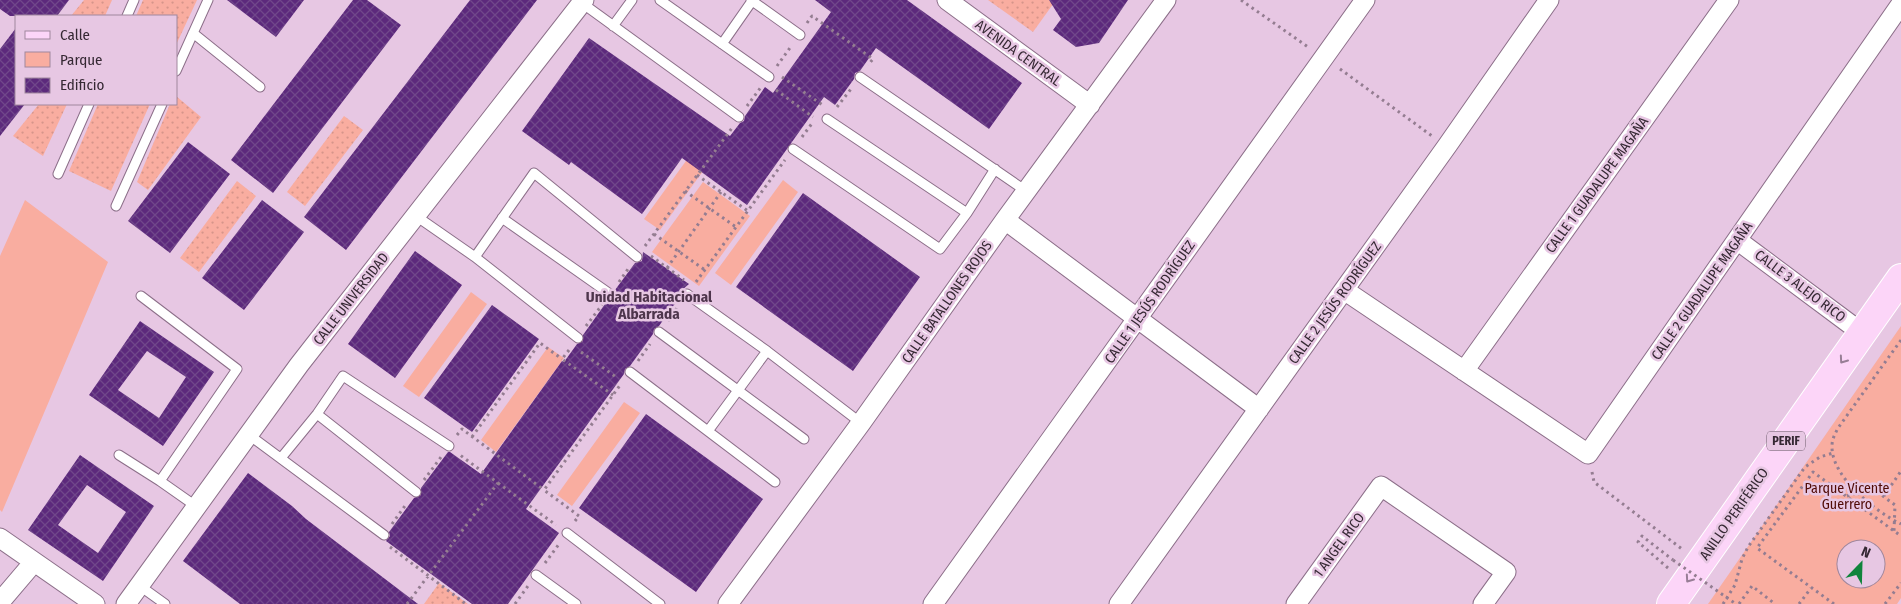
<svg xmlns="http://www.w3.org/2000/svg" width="1901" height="604" viewBox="0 0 1901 604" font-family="'Fira Sans Condensed',sans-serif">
<defs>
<pattern id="grass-dots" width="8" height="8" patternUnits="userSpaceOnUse" patternTransform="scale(1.25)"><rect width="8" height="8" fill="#f9ada0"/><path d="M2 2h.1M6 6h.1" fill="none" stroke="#d6958a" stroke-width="1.8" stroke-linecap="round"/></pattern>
<pattern id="building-cross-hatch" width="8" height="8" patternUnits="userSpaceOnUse" patternTransform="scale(1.25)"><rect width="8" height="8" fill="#5c297c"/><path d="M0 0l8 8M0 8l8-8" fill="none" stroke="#70478a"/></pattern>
</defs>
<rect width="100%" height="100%" fill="#e7c7e3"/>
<path fill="url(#grass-dots)" d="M84 0H112L105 16H71Z
M143 0H197L176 45V16H136Z
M988 0H1056L1033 32Z
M176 96 201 117 148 190 137 182 170 104H176Z
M39 104H67L43 156 13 136Z
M98 104H150L111 191 69 171Z
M344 116 363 130 305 206 287 192Z
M237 181 256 196 199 272 180 258Z
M439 583 468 604H424Z"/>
<path fill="#f9ada0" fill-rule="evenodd" d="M712 125 728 137 660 230 644 219Z
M783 180 798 192 731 285 715 273Z
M703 182 750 216 699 286 652 252Z
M25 200 108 262 2 512 0 510V256Z
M471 292 487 304 419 397 403 386Z
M1901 326V598L1897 604H1708ZM1846 549H1876V579H1846Z
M548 347 564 358 496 452 481 440Z
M624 402 640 413 572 506 557 495Z"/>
<path fill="url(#building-cross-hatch)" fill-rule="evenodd" d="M0 0H69L57 16H10L0 9Z
M227 0H304L276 37Z
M353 0H367L401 25 273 193 231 160Z
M470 0H537L346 250 304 217Z
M815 0H907L1022 83 989 129 876 48 860 71 855 73 854 79 835 105 824 97 747 205 682 158 642 214 571 162 569 165 522 131 589 38 730 136 740 123 744 121 745 116 765 87 773 93 831 12Z
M1049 0H1128L1099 43 1076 47 1053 30 1061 19Z
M16 28V104H25L0 136V49Z
M188 142 230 174 170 253 128 221Z
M803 193 920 277 853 371 736 287Z
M262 200 304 232 244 310 202 278Z
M415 251 462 285 395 378 348 344Z
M643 252 689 284 682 290 681 295 659 326 654 329 653 334 630 366 625 369 624 374 526 509 559 533 508 604H472L386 541 390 536 389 532 414 498 421 495V488L448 452H450L481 474 562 361 564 362 577 344 583 341V335L605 304 608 300 615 298 616 294 615 290 635 263 642 261Z
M492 305 539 339 472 432 424 398Z
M140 321 214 372 163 446 89 395ZM147 351 186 377 159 418 118 390Z
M646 414 763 499 696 592 579 508Z
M80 455 154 506 103 581 28 530ZM87 485 126 512 98 553 58 525Z
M248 473 292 506 306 519 418 604H240L183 561Z"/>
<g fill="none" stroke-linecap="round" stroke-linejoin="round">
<g stroke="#8c6f89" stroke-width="11">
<path id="lane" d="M660 0 769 77
M751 0 800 35
M582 3 739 117
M127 16 134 0
M613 26 632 0
M193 33 260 87
M722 44 752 1
M176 71 208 0
M860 77 1026 191
M827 119 967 213
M793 149 940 249 967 213 995 169
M58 174 89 104
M116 206 162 104
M416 216 475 257 578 338
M502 218 610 294
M475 257 534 173 637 257
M687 294 767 351 861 423
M659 332 804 439
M630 372 775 482
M317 414 416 492
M708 431 767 351
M249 435 384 535
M119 455 160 481 237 369 141 296
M281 458 317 414 343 376 449 446
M160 481 197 507
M567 533 660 604
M536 575 576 604
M140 586 165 604"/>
</g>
<g stroke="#8c6f89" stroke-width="21">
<path id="street" d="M947 0 1090 105
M1005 220 1259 409
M1737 240 1862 333
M1344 290 1588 454 1901 4
M1464 371 1729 0
M0 538 95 604
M0 602 34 562
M126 604 299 365 584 0
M728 604 861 423 1005 220 1166 0
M933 604 1365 0
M1119 604 1447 146 1549 0
M1296 604 1381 486 1506 572 1483 604"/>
</g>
<g stroke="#fff" stroke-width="30">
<path id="primary" d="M1671 604 1901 278"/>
</g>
<path stroke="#947d91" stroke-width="3" stroke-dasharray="2.5 4" stroke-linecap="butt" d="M1241 0 1308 47
M807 23 812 16 873 59 868 65
M777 66 792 45
M1340 69 1432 136
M782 77 824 106
M776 90 813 117
M747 106 761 87
M837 107 851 89
M802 137 813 122
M697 175 748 211
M685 191 736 227
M654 234 705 270
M645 246 732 128
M651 256 684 280
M667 268 721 192
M619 282 628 269
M696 282 785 160
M668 321 679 305
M586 326 602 305
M1901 340 1838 428C1835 434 1832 439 1832 446 1831 477 1876 512 1901 524
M569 350 562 359 613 395
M581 352 616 377
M638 361 650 344
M457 435 462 429 544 490
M472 437 540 343 562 359
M1592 472 1594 482 1682 549
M424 480 441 457
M498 483 556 525
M1847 496 1872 488 1895 505 1894 531
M1884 496 1901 471
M575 521 579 516 544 490 621 384
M392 524 407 503
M390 547 466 604
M545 563 559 544
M1668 568 1638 542 1642 536 1673 560
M407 604 498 483 460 455
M515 604 528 586
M1723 604 1735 585 1742 559 1748 547 1805 467 1820 457 1833 453
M1739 604 1752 586 1775 604
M1799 604 1811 588
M1834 604 1757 548 1813 472 1901 536
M1885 604 1901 583"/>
<use href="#lane" stroke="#fff" stroke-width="9"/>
<use href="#street" stroke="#fff" stroke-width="19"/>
<use href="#primary" stroke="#fcd5f8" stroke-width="28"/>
<path stroke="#947d91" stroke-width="3" stroke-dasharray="2.5 4" stroke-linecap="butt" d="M1673 560 1736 604"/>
</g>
<defs><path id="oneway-chevron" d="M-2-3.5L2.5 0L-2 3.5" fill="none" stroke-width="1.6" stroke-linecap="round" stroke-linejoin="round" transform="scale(1.25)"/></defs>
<g stroke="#987e96">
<use href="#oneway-chevron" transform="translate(1843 360) rotate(125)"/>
<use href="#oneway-chevron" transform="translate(1689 579) rotate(125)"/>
</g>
<g text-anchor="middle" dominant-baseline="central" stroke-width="5" stroke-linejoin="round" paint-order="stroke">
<rect fill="#e7c7e3" stroke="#6a5868" stroke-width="1" x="1767" y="431.5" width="38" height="19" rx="4"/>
<g font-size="12" font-weight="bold" fill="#352833">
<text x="1786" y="441">PERIF</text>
</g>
<g font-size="14" fill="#352833" stroke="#e7c7e3">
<text transform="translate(1018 53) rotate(36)">AVENIDA CENTRAL</text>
<text transform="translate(1597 185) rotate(-54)">CALLE 1 GUADALUPE MAGAÑA</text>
<text transform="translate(1800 286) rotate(37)">CALLE 3 ALEJO RICO</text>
<text transform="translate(1702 291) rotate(-55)">CALLE 2 GUADALUPE MAGAÑA</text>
<text transform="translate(351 299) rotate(-52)">CALLE UNIVERSIDAD</text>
<text transform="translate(947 302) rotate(-55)">CALLE BATALLONES ROJOS</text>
<text transform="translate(1150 302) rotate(-55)">CALLE 1 JESÚS RODRÍGUEZ</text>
<text transform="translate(1335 303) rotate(-54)">CALLE 2 JESÚS RODRÍGUEZ</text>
<text transform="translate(1734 514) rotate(-55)">ANILLO PERIFÉRICO</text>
<text transform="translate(1339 545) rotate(-54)">1 ANGEL RICO</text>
</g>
<g font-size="14" fill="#500b06" stroke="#e7c7e3">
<text x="1847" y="488">Parque Vicente<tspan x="1847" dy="16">Guerrero</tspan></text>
</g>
<g font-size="15" font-weight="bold" fill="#4e354c" stroke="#e7c7e3">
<text x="649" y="297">Unidad Habitacional<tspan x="649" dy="17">Albarrada</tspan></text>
</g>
</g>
<rect x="15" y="15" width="162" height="90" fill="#e7c7e3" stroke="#a0879d"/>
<rect x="25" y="31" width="25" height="8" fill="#fcd5f8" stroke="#a0879d"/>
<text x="60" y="40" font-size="15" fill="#352833">Calle</text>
<rect x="25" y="52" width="25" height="15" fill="#f9ada0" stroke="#a0879d"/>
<text x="60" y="65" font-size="15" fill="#352833">Parque</text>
<rect x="25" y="78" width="25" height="15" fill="url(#building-cross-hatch)" stroke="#a0879d"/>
<text x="60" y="90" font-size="15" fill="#352833">Edificio</text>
<g transform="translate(1861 564) rotate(23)"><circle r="24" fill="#e7c7e3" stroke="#a0879d"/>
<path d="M0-4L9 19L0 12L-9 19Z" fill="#10843c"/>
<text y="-8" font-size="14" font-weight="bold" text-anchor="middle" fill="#352833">N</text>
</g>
</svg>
